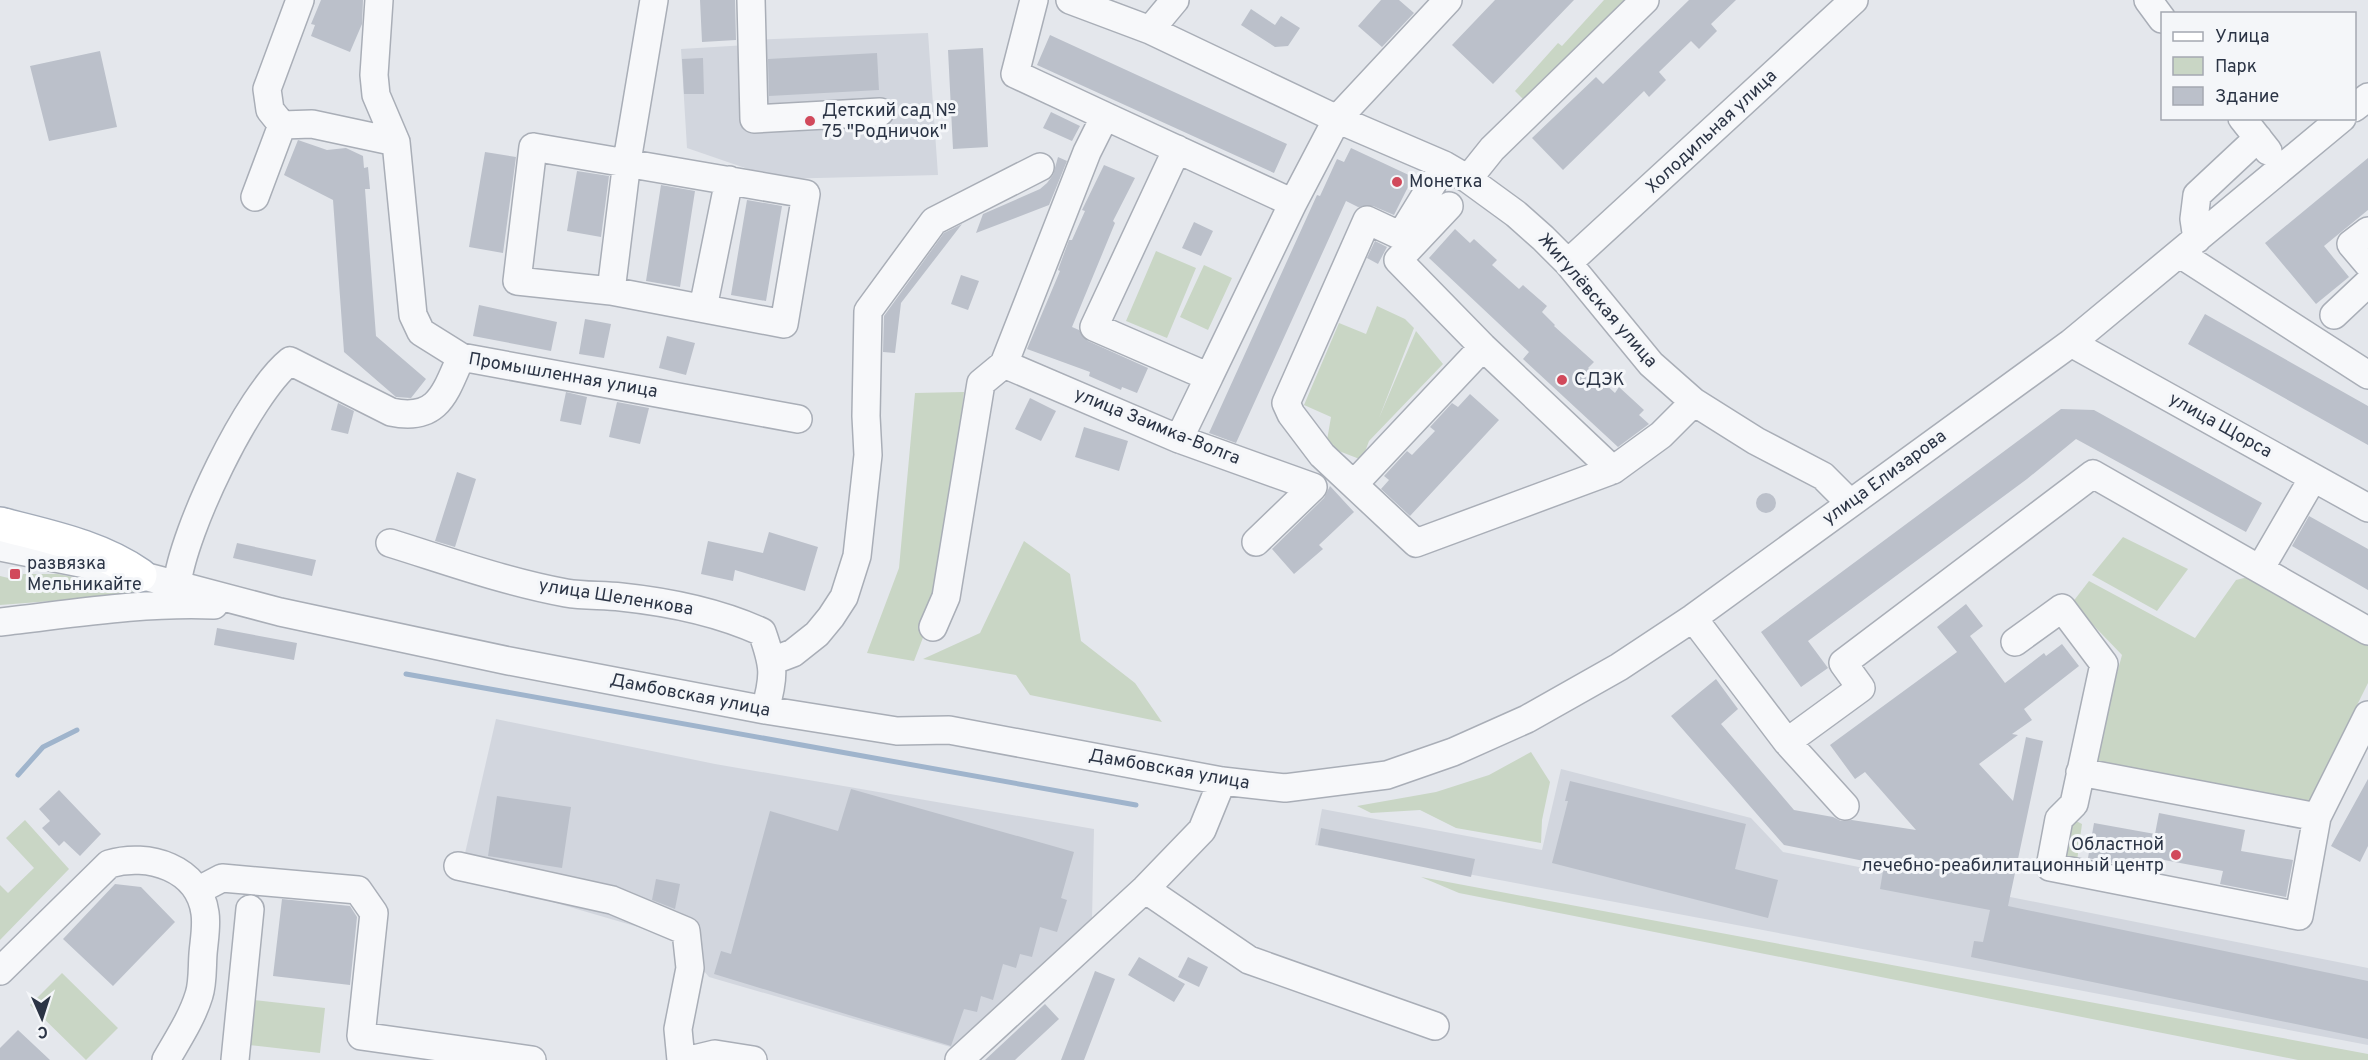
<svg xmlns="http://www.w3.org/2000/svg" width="2368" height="1060" viewBox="0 0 2368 1060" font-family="Overpass,sans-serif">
<rect width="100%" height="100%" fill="#e4e7ec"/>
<path fill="#d2d6de" d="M928 33 938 175 777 179 687 148 681 49 747 45 750 40Z
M496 719 715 764 1094 829 1092 920 954 1048 709 977 676 938 460 875Z
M1561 769 1751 818 1783 852 2368 968V1045L1315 845 1322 809 1542 850Z"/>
<path fill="#c9d6c5" d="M1604 0H1635L1528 104 1515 91 1558 43 1562 46Z
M1156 251 1196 268 1167 338 1126 321Z
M1204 265 1232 278 1208 330 1180 317Z
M1377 306 1405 319 1414 328 1379 418 1416 331 1443 364 1369 441 1362 460 1326 446 1331 417 1304 405 1339 323 1366 334Z
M964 392 939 596 914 661 867 653 899 568 915 393Z
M2123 537 2188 569 2157 611 2092 575Z
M1024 541 1070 574 1081 641 1135 683 1162 722 1030 695 1016 675 923 659 980 633Z
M23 574H58L141 591V594L0 605V576L21 581Z
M2256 575 2368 639V683L2308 804 2093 761 2122 655 2072 603 2089 581 2195 638 2236 580Z
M1531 752 1550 782 1542 820 1541 843 1456 828 1420 810 1371 813 1357 806 1436 792 1489 775Z
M2072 819 2082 824 2077 861 2065 859Z
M25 820 69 869 0 940V885L8 893 34 868 6 838Z
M1421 877 2368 1054V1060H2298L1459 893Z
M62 973 118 1028 86 1060 30 1005Z
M254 1000 325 1008 320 1053 249 1045Z"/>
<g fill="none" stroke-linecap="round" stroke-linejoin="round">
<path stroke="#9fb4cc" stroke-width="5" d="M406 674 1136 805
M18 775 43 747 77 730"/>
</g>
<path fill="#bbc0ca" d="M321 0H363L362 24 350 52 311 36 315 25 311 24Z
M700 0H735L736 40 702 42Z
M1381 0H1399L1414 13 1382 47 1358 26Z
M1495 0H1574L1493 84 1452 45Z
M1689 0H1736L1711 24 1717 31 1699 49 1691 41 1659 72 1666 80 1649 97 1644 91 1563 170 1532 138 1596 77 1603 84Z
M1251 9 1275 25 1281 16 1300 28 1288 46 1275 47 1241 25Z
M1050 35 1287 144 1274 173 1037 65Z
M983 48 988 147 953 149 948 50Z
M100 51 117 127 49 141 30 66Z
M877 53 879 90 769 96 768 59Z
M703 58 704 94H684L682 59Z
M1051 112 1080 126 1072 141 1043 128Z
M298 140 327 150 346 148 363 156 364 168 368 167 370 189H365L376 336 426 379 411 398 396 397 344 352 333 200 284 175Z
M1351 148 1413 177 1394 215 1373 206 1358 207 1346 201 1236 443 1209 433 1317 195 1320 196 1337 159 1344 162Z
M485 152 516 157 503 253 469 247Z
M1058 157 1067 161 1049 205 976 233 983 214 1040 189 1047 183 1053 175Z
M2368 158V210L2324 246 2349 277 2316 304 2265 243Z
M1104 165 1135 178 1113 221 1115 223 1072 327 1079 330 1088 341 1148 368 1137 393 1122 387 1121 390 1089 376 1090 372 1027 349 1060 271 1058 270 1069 240H1072L1085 211 1082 210Z
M577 171 609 176 601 237 567 231Z
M661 185 695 191 680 287 646 281Z
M747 200 782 206 766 301 731 295Z
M1194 222 1213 231 1201 256 1182 248Z
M962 224 901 303 895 353 883 352 884 316 944 233Z
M1455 229 1470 243 1474 239 1497 260 1492 265 1519 289 1523 285 1547 306 1542 312 1555 325 1554 326 1594 362 1588 368 1615 393 1619 387 1644 410 1639 415 1649 424 1618 447 1523 359 1529 352 1429 258Z
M1375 241 1387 247 1378 264 1367 258Z
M961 275 979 281 968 310 951 304Z
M479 305 557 322 551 351 473 336Z
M2205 314 2368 406V445L2188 344Z
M585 319 611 324 604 358 579 354Z
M667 336 695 343 686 375 659 368Z
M566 392 587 397 581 425 560 421Z
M1470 394 1499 420 1410 516 1381 489 1389 480 1384 476 1407 451 1412 455 1435 431 1430 427 1452 403 1458 407Z
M1030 398 1056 411 1041 441 1015 429Z
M617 402 649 408 640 444 609 437Z
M338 403 354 411 348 434 331 430Z
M2061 409 2094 410 2262 503 2246 532 2076 439 2027 479 1808 641 1828 668 1801 687 1761 632Z
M1084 427 1128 441 1119 471 1075 457Z
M457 472 476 479 455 547 435 541Z
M1330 486 1354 512 1319 545 1323 549 1294 574 1272 549 1324 498Z
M1756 503a10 10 0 1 1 20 0a10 10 0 1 1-20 0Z
M2309 516 2368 549V590L2292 546Z
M769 532 818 547 805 591 735 570 733 581 701 574 708 541 763 553Z
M237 543 316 560 312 576 233 558Z
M1966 604 1983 626 1970 636 2005 683 2044 653 2046 656 2062 644 2079 666 2024 709 2032 720 2012 734 2018 735 1979 764 2013 801 2026 737 2043 741 2008 906 2368 981V1039L1971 957 1974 941 1983 942 1990 910 1880 889 1884 865 1784 845 1671 716 1716 679 1738 709 1721 724 1794 810 1833 817 1841 821 1852 820 1916 830 1865 772 1855 779 1830 745 1957 652 1937 627Z
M217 628 297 643 294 660 214 645Z
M2368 779V846L2360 862 2331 846Z
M1570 781 1746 824 1735 869 1778 880 1768 918 1552 863 1568 801H1565Z
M851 789 1074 852 1061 898 1067 900 1057 932 1040 927 1032 957 1020 954 1016 968 1003 964 993 1000 981 996 977 1012 964 1009 951 1046 714 974 721 951 731 954 770 811 838 831Z
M59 790 101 834 80 856 64 841 59 846 42 828 50 821 39 809Z
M497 796 571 807 562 868 488 856Z
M2159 813 2245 830 2241 851 2293 860 2286 897 2220 884 2223 871 2164 860 2161 873 2088 858 2094 823 2155 834Z
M1321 828 1475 859 1471 877 1318 845Z
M656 879 680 884 675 909 652 900Z
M115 884 141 887 175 922 113 986 63 939Z
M282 899 350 906 357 917 350 985 273 976Z
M1139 957 1185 984 1174 1002 1128 975Z
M1188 957 1208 967 1199 987 1178 977Z
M1095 971 1115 979 1084 1060H1061Z
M1045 1004 1059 1019 1015 1060H985Z
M18 1030 50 1060H0V1048Z"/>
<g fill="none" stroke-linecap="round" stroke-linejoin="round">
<g stroke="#a9aeb7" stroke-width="30">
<path id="minor" d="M379 0 374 75 376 95 396 142 413 315 421 332 461 357
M751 0 754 119 880 112
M1034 0 1015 74 1105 116
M1070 0 1150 30 1337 119 1444 165 1468 179 1516 214 1543 238 1568 263 1651 364 1694 402 1756 441 1823 476 1850 503
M2148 0 2162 19
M1150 30 1175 0
M2354 108 2368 97
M2242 118 2268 151
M282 125 312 124 396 142
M533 147 806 194 784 324 611 291 517 281Z
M1177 149 1094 327 1209 377 1179 439
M1468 179 1492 149 1645 0
M255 197 282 125 270 110 267 89 300 0
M1449 206 1398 260 1483 347 1613 470 1661 435 1694 402
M2368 231 2351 244 2368 264
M1401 235 1444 165
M2197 239 2194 219 2197 195 2258 138
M1414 242 1367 220 1286 403 1291 414 1322 455 1416 543 1613 470
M2180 254 2368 375
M1568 263 1854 0
M611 291 627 161 654 0
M703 308 729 180
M2334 315 2368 283
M2071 343 2368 508
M1004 364 1179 439 1313 487 1256 542
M1209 377 1293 203
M1355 483 1483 347
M390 543C448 561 506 582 566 593 584 596 603 595 621 597 669 602 718 612 762 632 774 666 775 675 765 710
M0 547 140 575 280 612 509 661 765 710 897 731 949 730 1222 781 1285 788 1387 775 1453 752 1527 719 1619 667 1693 618 2071 343 2342 118
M2260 569 2313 478
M177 585C183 531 248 395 290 361L391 412C438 422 445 393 461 357L798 419
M1693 618 1787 742 1845 806
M0 622C71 614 142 602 214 605
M933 627 946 597 981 383 1004 364 1087 152 1105 116 1293 203 1337 119 1448 0
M2015 642 2062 608 2104 664 2074 804 2059 819 2050 867 2299 916 2317 817
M772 661 793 653 817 634 831 617 844 597 857 556 868 455 866 416 868 311 934 221 1040 167
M1787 742 1861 688 1843 663 2093 474 2368 631
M2080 772 2317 817 2368 715
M458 866 612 900 686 931 690 968 678 1029 681 1060
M1145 889 1249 960 1435 1026
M199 890 222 878 358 890 374 913 361 1036 532 1060
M0 971 109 864C148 852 199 868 205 913 207 926 204 941 203 954 202 967 203 983 199 995 192 1018 178 1039 166 1060
M235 1060 250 909
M690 1060 715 1054 753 1060
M959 1060 1145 889 1202 830 1222 781"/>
</g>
<g stroke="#a3abb8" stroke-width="36">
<path id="major" d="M0 524C49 537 98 546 140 575"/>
</g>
<use href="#minor" stroke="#f7f8fa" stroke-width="27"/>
<use href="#major" stroke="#fff" stroke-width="33"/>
</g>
<g fill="#d1495b" stroke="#f4f6f9" stroke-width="2">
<circle cx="810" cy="121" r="6"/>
<circle cx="1397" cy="182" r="6"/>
<circle cx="1562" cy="380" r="6"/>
<rect x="9" y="568" width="12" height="12" rx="3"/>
<circle cx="2176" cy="855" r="6"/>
</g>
<g text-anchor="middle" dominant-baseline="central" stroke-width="6" stroke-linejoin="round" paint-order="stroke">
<g font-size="18" fill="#2b3445" stroke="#f4f6f9" text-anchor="start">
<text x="822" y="111">Детский сад №<tspan x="822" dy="21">75 "Родничок"</tspan></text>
<text x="1409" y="182">Монетка</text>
<text x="1574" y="380">СДЭК</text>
<text x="27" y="564">развязка<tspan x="27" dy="21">Мельникайте</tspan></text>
<text x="2164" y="845" text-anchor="end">Областной<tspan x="2164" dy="21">лечебно-реабилитационный центр</tspan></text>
</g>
<g font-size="18" fill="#2b3445" stroke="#f4f6f9">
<text transform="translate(1712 132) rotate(-43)">Холодильная улица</text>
<text transform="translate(1597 301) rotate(49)">Жигулёвская улица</text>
<text transform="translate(563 376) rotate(10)">Промышленная улица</text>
<text transform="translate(2220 426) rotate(29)">улица Щорса</text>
<text transform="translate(1157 427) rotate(22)">улица Заимка-Волга</text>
<text transform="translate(1885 478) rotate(-36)">улица Елизарова</text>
<text transform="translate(616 598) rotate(9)">улица Шеленкова</text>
<text transform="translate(690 696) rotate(11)">Дамбовская улица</text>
<text transform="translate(1169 770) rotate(10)">Дамбовская улица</text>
</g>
</g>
<rect x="2161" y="12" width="195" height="108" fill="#f4f6f9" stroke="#a4a8b1" stroke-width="1.5"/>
<rect x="2173" y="32" width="30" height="9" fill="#ffffff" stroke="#a4a8b1" stroke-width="1.5"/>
<text x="2215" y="42" font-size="18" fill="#2b3445">Улица</text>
<rect x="2173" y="57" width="30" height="18" fill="#c9d6c5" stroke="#a4a8b1" stroke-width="1.5"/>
<text x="2215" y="72" font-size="18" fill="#2b3445">Парк</text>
<rect x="2173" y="87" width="30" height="18" fill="#bbc0ca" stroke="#a4a8b1" stroke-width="1.5"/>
<text x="2215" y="102" font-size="18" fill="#2b3445">Здание</text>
<g transform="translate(42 1018) rotate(177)" stroke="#f4f6f9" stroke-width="4.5" paint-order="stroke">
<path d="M0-4.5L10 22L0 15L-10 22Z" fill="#2b3445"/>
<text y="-9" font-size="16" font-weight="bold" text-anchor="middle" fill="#2b3445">С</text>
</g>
</svg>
